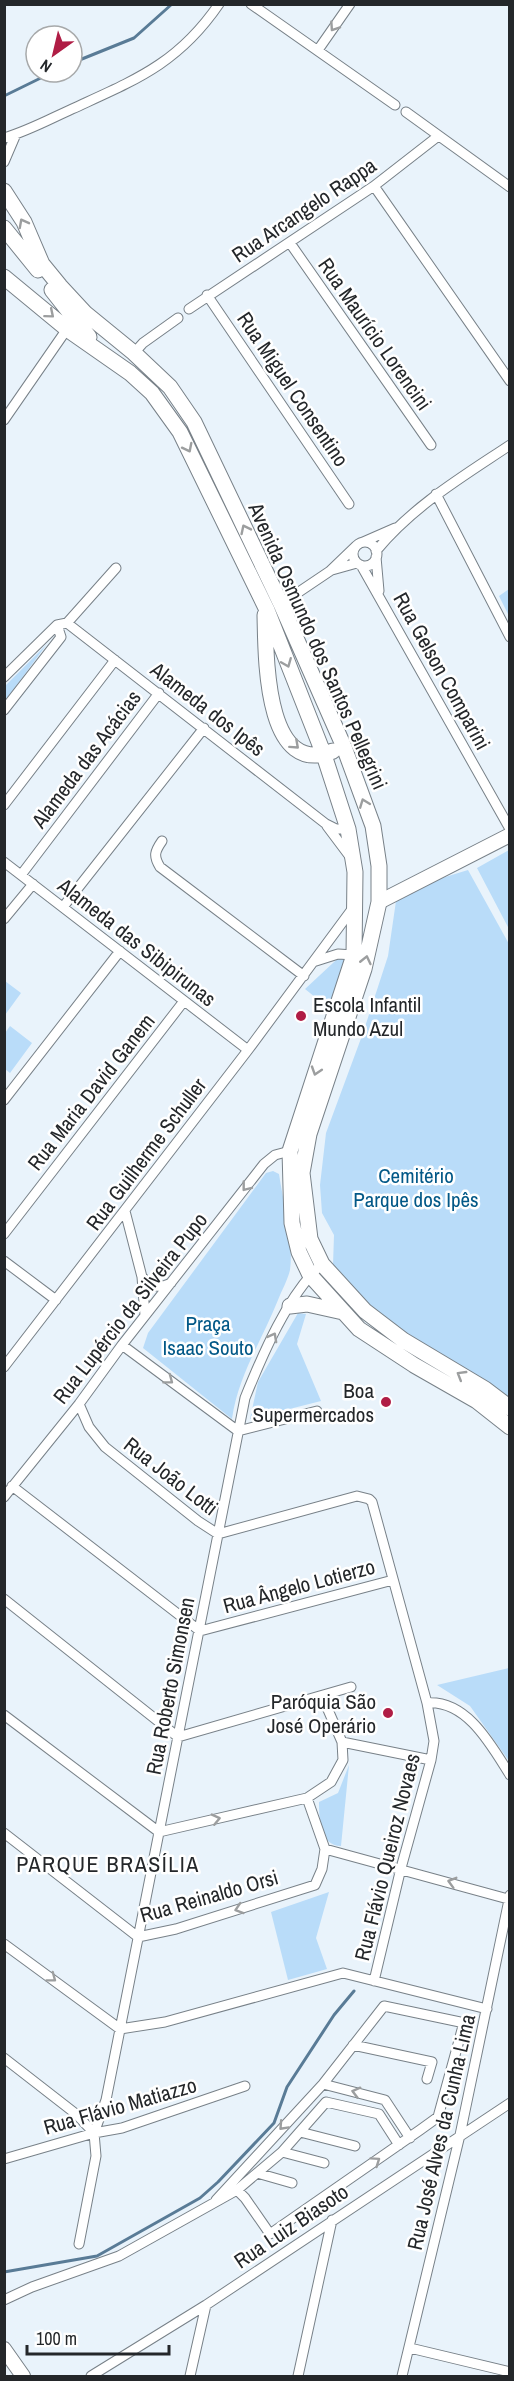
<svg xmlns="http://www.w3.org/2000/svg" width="514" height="2381" viewBox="0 0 514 2381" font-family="'Archivo Narrow',sans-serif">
<rect width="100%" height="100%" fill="#e9f3fb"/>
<path fill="#b9dcf9" d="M509 589V616L499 596Z
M47 644 5 701V686Z
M509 850V929L477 868Z
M468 870 509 944V1402L372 1310 347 1283 333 1265 334 1235 322 1213 320 1185 326 1133 363 1033 388 956 396 901 429 882Z
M348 949 330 1009 305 989Z
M5 981 21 993 5 1015Z
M10 1026 32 1043 10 1073 5 1069V1033Z
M273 1171 279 1174C283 1202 294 1242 290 1270 288 1279 282 1290 278 1300 262 1340 238 1376 232 1419L143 1348 148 1333 266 1173Z
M298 1313 306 1314 297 1344 321 1401 250 1419 258 1382Z
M509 1668H510L509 1761 470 1706 437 1685Z
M349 1765 341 1846C320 1846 319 1818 319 1802L338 1793Z
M329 1892 316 1938 327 1969 288 1980 271 1912Z"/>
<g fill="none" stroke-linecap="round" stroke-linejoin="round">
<path stroke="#597b96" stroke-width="3" d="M72 63 134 38 172 4
M4 96 53 72
M4 2272 97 2256 200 2198 218 2182 274 2123 287 2087 334 2015 354 1991"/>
<g stroke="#788188" stroke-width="11">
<path id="street" d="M251 4 395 105
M318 50 350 4
M406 112 510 187
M4 138C28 131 50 119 72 109 135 80 178 64 219 4
M4 162 16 134
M374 186 510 381
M290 243 431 445
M207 295 349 504
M189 309 374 186 437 137
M134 353 143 343 178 318
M4 420 67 329
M436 494 510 637
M353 554a12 12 0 1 1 24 0a12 12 0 1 1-24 0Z
M363 542 395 528
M376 551C413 506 462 477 510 445
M376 557 379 591
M361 565 510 829
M332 570 357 563
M281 604 330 571 356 546
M67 623 326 824 336 829H348
M4 677 57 625 67 623 116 568
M4 710 61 637 57 625
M4 805 115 660
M327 826 351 858
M162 841C155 851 153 856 160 867L304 976
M4 862 248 1050
M21 875 159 693
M63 907 204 728
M4 919 33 884
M316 961 338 954 354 955
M4 1100 120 951
M125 1211 142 1277 145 1315
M4 1234 184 1001
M4 1261 56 1300
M142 1277C152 1287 158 1289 171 1283
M122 1345 238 1431
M4 1367 248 1050 353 908
M79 1404 89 1427 105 1447 198 1521 218 1534 357 1496 369 1499 372 1502 427 1703 434 1741 431 1760 401 1868 374 1981
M238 1431 317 1411
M12 1486 200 1631 393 1580
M4 1497 79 1404 122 1345 264 1164 275 1155 290 1151
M4 1599 178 1737 351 1687
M427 1703C467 1700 491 1745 510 1775
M4 1715 159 1832 307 1798 331 1782 343 1760 342 1742 322 1696
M342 1742 431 1760
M4 1833 138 1937 176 1929 315 1885 322 1869 325 1849 307 1798
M325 1849 508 1899
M4 1944 120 2029 165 2022 343 1973 487 2009
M353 2045 432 2062 427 2079
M4 2058 76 2114 94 2133
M323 2084 385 2100 410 2138
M326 2102 379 2114 399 2145
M300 2132 355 2146
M282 2152 324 2163
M4 2159 94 2133 122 2128 245 2086
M257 2173 292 2183
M216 2200 323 2084 384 2006 460 2022 463 2026 438 2117 420 2130 270 2234 245 2198 237 2190
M79 2244 96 2156 94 2133 106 2100 245 1398C262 1356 288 1294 322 1264
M4 2300 32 2287 119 2256 237 2190 282 2152 326 2102
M410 2348 510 2372
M91 2376 206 2305 510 2103
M190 2376 206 2305
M298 2376 332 2220
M402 2376 460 2135 510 1895"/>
</g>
<g stroke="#788188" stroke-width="16">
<path id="secondary" d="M379 902 510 835
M4 2349 23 2376"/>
</g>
<g stroke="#788188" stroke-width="17">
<path id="primary" d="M4 191 24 222 42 264 60 286 85 313 134 353 170 387 194 422 281 604 344 747 373 826 379 866V902L364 969 309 1134 302 1173 310 1239 322 1264 365 1311 403 1340 485 1389 510 1408
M4 228 38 270
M4 277 67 329 130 373 152 393 180 432 267 610 324 755 348 829 355 872 354 955 290 1151 292 1223 299 1252 310 1275 359 1329 414 1365 477 1401 510 1427
M52 290 89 337
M265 615C266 654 264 779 333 751
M290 1306 307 1304 343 1312"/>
</g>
<use href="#street" stroke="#fff" stroke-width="9"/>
<use href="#secondary" stroke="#fff" stroke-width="14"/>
<use href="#primary" stroke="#fff" stroke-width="15"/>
</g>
<defs><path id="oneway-chevron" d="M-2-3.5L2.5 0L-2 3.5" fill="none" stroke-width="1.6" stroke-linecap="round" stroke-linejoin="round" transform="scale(1.5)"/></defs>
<g stroke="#9c9e9f">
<use href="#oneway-chevron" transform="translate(334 27) rotate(124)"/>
<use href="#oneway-chevron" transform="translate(23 223) rotate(-118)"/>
<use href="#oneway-chevron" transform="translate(50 314) rotate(40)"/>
<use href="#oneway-chevron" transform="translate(188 448) rotate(63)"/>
<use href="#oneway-chevron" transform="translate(245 529) rotate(-116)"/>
<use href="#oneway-chevron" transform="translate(287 663) rotate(68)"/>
<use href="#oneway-chevron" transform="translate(295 745) rotate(42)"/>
<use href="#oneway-chevron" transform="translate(364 803) rotate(-111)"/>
<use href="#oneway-chevron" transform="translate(366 960) rotate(-77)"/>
<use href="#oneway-chevron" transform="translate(316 1071) rotate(108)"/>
<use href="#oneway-chevron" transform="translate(246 1187) rotate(128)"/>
<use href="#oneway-chevron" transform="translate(273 1337) rotate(-61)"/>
<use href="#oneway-chevron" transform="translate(461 1375) rotate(-149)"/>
<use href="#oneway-chevron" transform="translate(169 1380) rotate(37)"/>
<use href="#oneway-chevron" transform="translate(216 1819) rotate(-13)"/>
<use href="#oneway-chevron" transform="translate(452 1882) rotate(-164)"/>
<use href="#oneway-chevron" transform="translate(239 1909) rotate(162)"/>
<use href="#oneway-chevron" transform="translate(52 1978) rotate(37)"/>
<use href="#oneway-chevron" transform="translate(356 2092) rotate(-165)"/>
<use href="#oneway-chevron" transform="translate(283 2126) rotate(133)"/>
<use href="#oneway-chevron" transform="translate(376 2161) rotate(-35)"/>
</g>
<g fill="#b01d45" stroke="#fff" stroke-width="2">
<circle cx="301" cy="1016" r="6"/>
<circle cx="386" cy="1402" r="6"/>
<circle cx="388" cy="1713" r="6"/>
</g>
<g text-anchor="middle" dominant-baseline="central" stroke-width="5" stroke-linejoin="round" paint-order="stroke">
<g font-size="21" fill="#24272a" stroke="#fff">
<text transform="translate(304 210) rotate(-34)">Rua Arcangelo Rappa</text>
<text transform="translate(375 334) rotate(55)">Rua Maurício Lorencini</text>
<text transform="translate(293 389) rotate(56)">Rua Miguel Consentino</text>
<text transform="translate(318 646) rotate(66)">Avenida Osmundo dos Santos Pellegrini</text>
<text transform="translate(442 671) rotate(61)">Rua Gelson Comparini</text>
<text transform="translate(208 709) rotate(38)">Alameda dos Ipês</text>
<text transform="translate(86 759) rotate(-53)">Alameda das Acácias</text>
<text transform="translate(137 942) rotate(38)">Alameda das Sibipirunas</text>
<text transform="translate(91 1092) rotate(-52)">Rua Maria David Ganem</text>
<text transform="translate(146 1154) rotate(-53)">Rua Guilherme Schuller</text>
<text transform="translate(130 1308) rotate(-52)">Rua Lupércio da Silveira Pupo</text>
<text transform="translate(171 1476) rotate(38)">Rua João Lotti</text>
<text transform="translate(299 1586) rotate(-15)">Rua Ângelo Lotierzo</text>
<text transform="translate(170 1686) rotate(-79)">Rua Roberto Simonsen</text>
<text transform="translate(387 1857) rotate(-76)">Rua Flávio Queiroz Novaes</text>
<text transform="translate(209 1896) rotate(-16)">Rua Reinaldo Orsi</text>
<text transform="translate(120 2106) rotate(-16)">Rua Flávio Matiazzo</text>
<text transform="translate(441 2132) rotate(-77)">Rua José Alves da Cunha Lima</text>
<text transform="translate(291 2226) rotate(-34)">Rua Luiz Biasoto</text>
</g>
<g font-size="21" fill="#24272a" stroke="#fff" text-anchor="end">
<text x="313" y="1004" text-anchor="start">Escola Infantil<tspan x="313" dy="24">Mundo Azul</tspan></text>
<text x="374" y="1390">Boa<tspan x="374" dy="24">Supermercados</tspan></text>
<text x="376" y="1701">Paróquia São<tspan x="376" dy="24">José Operário</tspan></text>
</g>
<g font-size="21" fill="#025887" stroke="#fff">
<text x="416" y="1175">Cemitério<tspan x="416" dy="24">Parque dos Ipês</tspan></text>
<text x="208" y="1323">Praça<tspan x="208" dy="24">Isaac Souto</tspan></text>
</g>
<g font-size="22" letter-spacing="1.5" fill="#24272a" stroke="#fff">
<text x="108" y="1864">PARQUE BRASÍLIA</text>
</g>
</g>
<rect width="514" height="2381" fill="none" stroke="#24272a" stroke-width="12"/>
<g transform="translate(54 54) rotate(214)"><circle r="28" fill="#ffffff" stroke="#a7a9aa" stroke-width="1.5"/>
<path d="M0-4.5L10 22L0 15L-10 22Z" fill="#b01d45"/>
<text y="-9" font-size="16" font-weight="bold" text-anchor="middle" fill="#24272a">N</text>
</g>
<path d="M27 2345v9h142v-9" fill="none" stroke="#24272a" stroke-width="3"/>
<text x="36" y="2345" font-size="18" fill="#24272a" stroke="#ffffff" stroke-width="4.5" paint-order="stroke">100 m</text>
</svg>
